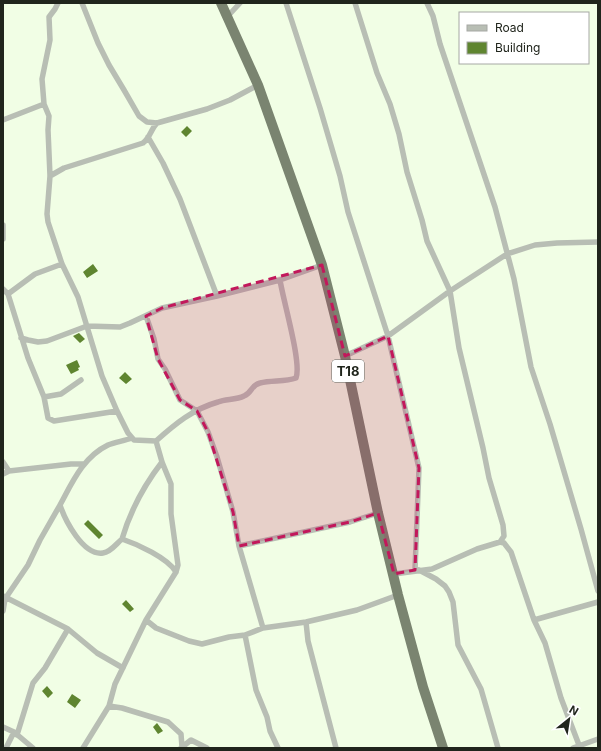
<svg xmlns="http://www.w3.org/2000/svg" width="601" height="751" viewBox="0 0 601 751" font-family="Inter,sans-serif">
<rect width="100%" height="100%" fill="#f1fee5"/>
<path fill="#5f8530" d="M187 126 192 131 186 137 181 132Z
M93 264 98 271 87 278 83 272Z
M79 333 85 339 80 343 73 336Z
M77 360 80 367 78 368 79 370 71 374 66 365Z
M125 372 132 379 126 384 119 378Z
M88 520 103 535 99 539 84 524Z
M126 600 134 609 130 612 122 604Z
M47 686 53 693 48 698 42 691Z
M72 694 81 700 75 708 67 702Z
M157 723 163 731 158 734 153 727Z"/>
<g fill="none" stroke-linecap="round" stroke-linejoin="round">
<path stroke="#b8beb4" stroke-width="5.5" d="M58 3 55 9 49 17 50 40 42 79 44 104 49 116 48 130 50 176 47 214 48 222 62 264 78 297 102 376 117 411 128 433 134 440 156 441 162 462 171 484V514L178 565 176 572 146 620 115 684 109 706 83 748
M82 3 98 43 109 65 124 90 139 116 147 122 157 123 207 109 230 100 258 85
M286 3 320 108 340 176 348 212 388 336 419 468 415 570
M355 3 377 73 390 104 399 134 407 172 422 220 427 241 450 291 459 348 483 448 489 478 503 525 504 536 500 542
M427 3 433 16 440 44 495 207 514 279 531 367 550 424 581 529 598 591
M227 17 240 3
M3 120 44 104
M148 137 163 163 180 199 217 296
M50 176 64 168 143 143C150 138 151 129 157 123
M3 225V239
M3 289 8 294 28 358 44 397 48 418 54 421 117 411
M8 294 35 274 62 264
M146 316 154 339 158 359 165 369 180 400 197 411 208 432 217 457 233 512 239 546 263 628
M21 338 28 340 38 342 47 341 87 326 120 327 130 323 162 308 217 296 280 280 322 265
M345 356 388 336 450 291 507 254 535 245 557 243 598 242
M44 397 61 394 81 380
M132 438C124 441 115 442 108 445 83 457 72 483 60 505 65 520 83 556 103 553 111 552 116 544 122 539 137 544 168 558 176 572
M156 441C175 424 193 409 218 402 226 399 236 400 244 396 252 393 251 385 260 383 272 380 285 382 296 378 302 363 283 300 280 280
M3 462 9 471
M3 474 9 471 71 464H84
M122 539C130 512 145 484 162 462
M239 546 350 522 378 513
M419 570 436 579 445 586 449 592 453 602 458 645 481 689 498 748
M394 574 432 569 477 549 500 542 504 543 511 552 534 620 545 643 561 698 579 745
M3 596 68 629 97 653 123 668
M3 611 5 599 28 565 40 540 60 505
M146 620 156 628 189 641 202 644 229 637 245 635 263 628 306 622 357 610 398 595
M534 620 598 602
M306 622 308 641 336 748
M245 635 256 690 267 717 270 731 278 748
M109 706 122 708 168 722 181 734 182 747
M3 727 14 732 33 748
M17 735 33 683 45 668 68 629
M6 748 14 732
M181 748 191 740 207 748
M573 748 598 739"/>
<path stroke="#7a8470" stroke-width="10" d="M221 3 258 85 322 265 345 356 378 513 398 595 423 687 443 748"/>
</g>
<path fill="#c2185b" fill-opacity="0.2" stroke="#c2185b" stroke-width="3" stroke-dasharray="8 5" stroke-linejoin="round" d="M322 265 345 356 388 336 419 468 415 570 394 574 378 513 350 522 239 546 233 512 208 432 197 411 180 400 158 359 146 316 162 308Z"/>
<g text-anchor="middle" dominant-baseline="central" stroke-width="3" stroke-linejoin="round" paint-order="stroke">
<rect fill="#fff" stroke="#636660" stroke-width="1" x="332" y="360" width="32" height="22" rx="3"/>
<g font-size="13" font-weight="bold" fill="#20251c">
<text x="348" y="371">T18</text>
</g>
</g>
<rect width="601" height="751" fill="none" stroke="#20251c" stroke-width="8"/>
<rect x="459" y="12" width="130" height="52" fill="#ffffff" stroke="#a6a8a4"/>
<rect x="467" y="25" width="20" height="6" fill="#b8beb4" stroke="#a6a8a4"/>
<text x="495" y="32" font-size="12" fill="#20251c">Road</text>
<rect x="467" y="42" width="20" height="12" fill="#5f8530" stroke="#a6a8a4"/>
<text x="495" y="52" font-size="12" fill="#20251c">Building</text>
<g transform="translate(569 719) rotate(30)" stroke="#ffffff" stroke-width="3" paint-order="stroke">
<path d="M0-3L7 15L0 10L-7 15Z" fill="#20251c"/>
<text y="-6" font-size="11" font-weight="bold" text-anchor="middle" fill="#20251c">N</text>
</g>
</svg>
